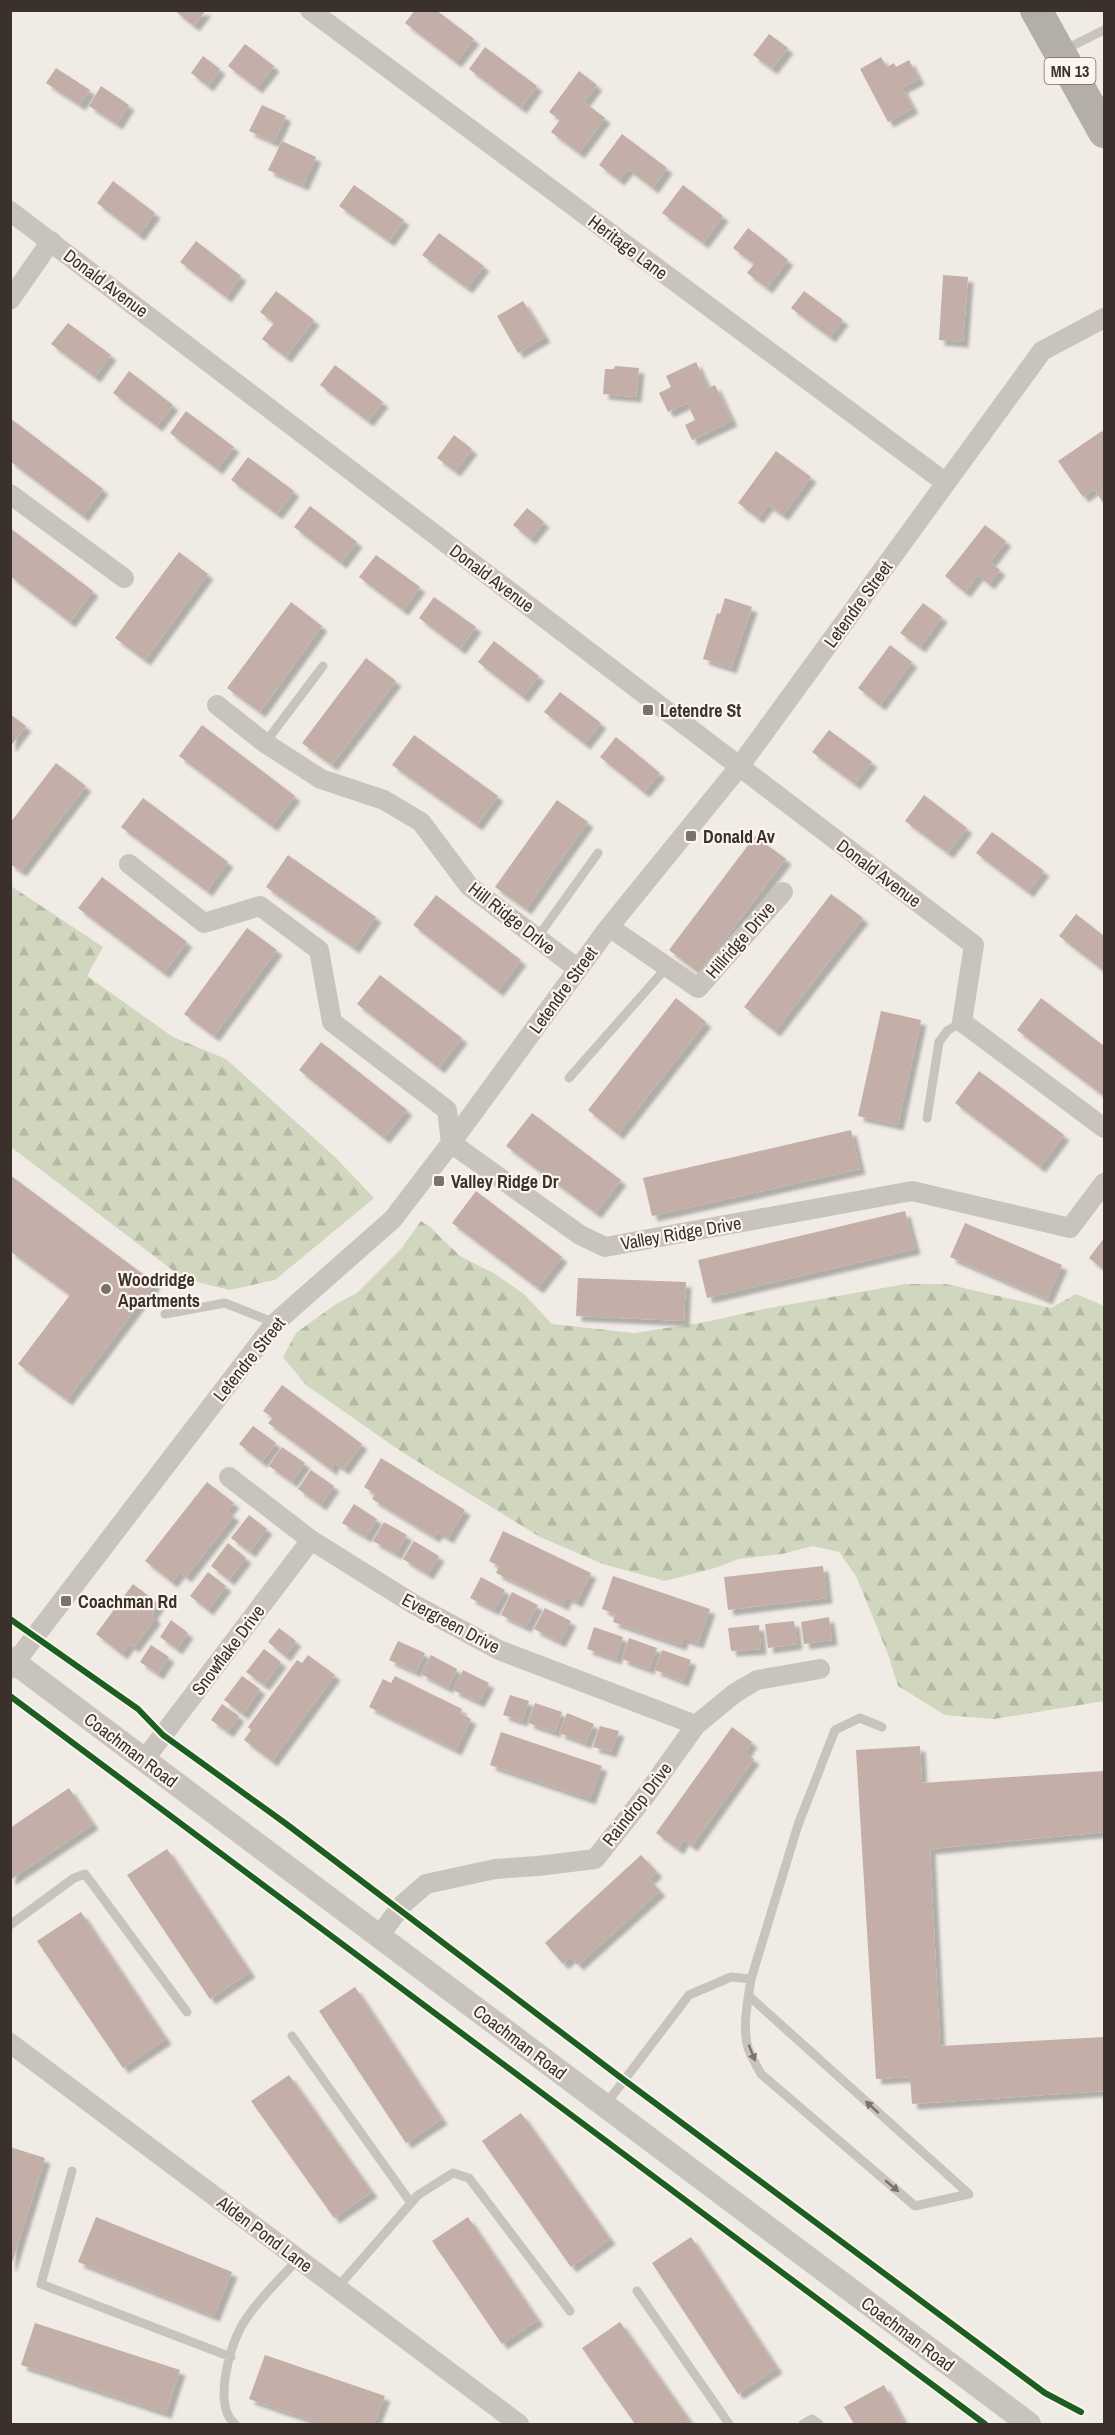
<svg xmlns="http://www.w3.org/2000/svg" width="1115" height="2435" viewBox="0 0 1115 2435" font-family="'Archivo Narrow',sans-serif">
<defs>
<pattern id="forest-firs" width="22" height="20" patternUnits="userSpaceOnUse" patternTransform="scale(1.5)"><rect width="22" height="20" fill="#d1d6bf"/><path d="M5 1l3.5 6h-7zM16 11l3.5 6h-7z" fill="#b4b8a4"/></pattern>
<filter id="shadow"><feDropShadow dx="5.5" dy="5.5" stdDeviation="1.5" flood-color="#0004"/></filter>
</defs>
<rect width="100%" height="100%" fill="#f0ebe5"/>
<path fill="url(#forest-firs)" d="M11 886 103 947 87 976 173 1037 226 1059 335 1157 374 1198 275 1280 229 1290 190 1280 175 1272 11 1147Z
M421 1221 429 1226 460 1256 495 1274 524 1294 552 1324 634 1333 706 1322 769 1308 906 1284H946L1051 1308 1076 1294 1104 1306V1701L994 1719 945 1715 898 1686 888 1654 856 1576 839 1552 813 1546 782 1554 739 1559 715 1568 665 1581 603 1564 540 1537 402 1452 306 1385 283 1357 296 1333 336 1304 357 1293 401 1249Z"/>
<path fill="#c3afa7" filter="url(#shadow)" d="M174 10H206L194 26Z
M415 10H436L474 39 456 62 405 23Z
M769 34 788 48 772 69 753 55Z
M245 44 274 66 257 88 228 66Z
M485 47 537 86 521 108 469 69Z
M203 56 220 69 208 86 191 73Z
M881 57 887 67 894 63 896 67 909 60 919 79 902 88 913 108 888 122 860 69Z
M56 68 90 90 80 105 46 83Z
M579 71 597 85 584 102 605 118 579 153 551 132 560 120 549 112Z
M101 86 129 105 117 124 89 106Z
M262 105 286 116 274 142 249 131Z
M622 134 667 168 653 188 628 169 619 180 599 165Z
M282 141 316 157 303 185 268 170Z
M113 181 155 213 139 235 97 203Z
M354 185 404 220 389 241 339 206Z
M683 185 723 216 703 243 662 213Z
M748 228 788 260 767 288 747 273 754 264 733 248Z
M439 233 484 266 467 288 422 255Z
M196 241 241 276 226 297 180 262Z
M943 275 968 277 963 342 939 340Z
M276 291 314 320 286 357 262 339 274 323 260 312Z
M804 291 843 320 830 337 791 308Z
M523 301 545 337 518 353 497 316Z
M68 323 111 355 95 377 51 344Z
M696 362 708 388 715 385 732 421 692 440 685 425 695 420 687 403 668 412 659 393 671 387 666 376Z
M335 365 383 402 368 421 320 385Z
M615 366 639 368 636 397 603 394 605 369H614Z
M129 371 173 405 157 426 113 393Z
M186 411 234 447 217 469 170 433Z
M10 418 103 489 83 516 10 461Z
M1102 431 1104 435V504L1094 489 1083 497 1058 461Z
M454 435 472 449 455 471 437 458Z
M776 451 811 477 783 515 768 505 758 518 738 503Z
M248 457 294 491 277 514 231 480Z
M310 506 357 542 341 563 294 527Z
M527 508 544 522 530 539 513 525Z
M985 525 1006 541 990 562 1000 570 989 584 978 575 965 592 945 576Z
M10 528 93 591 70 622 10 576Z
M179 552 208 574 145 660 115 638Z
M376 555 420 587 403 610 359 577Z
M434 597 476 627 460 649 419 618Z
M725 598 752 607 731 668 703 659 717 613 720 614Z
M291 602 322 626 260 712 227 688Z
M923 603 942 617 920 647 900 633Z
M494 641 539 676 523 697 478 662Z
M890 645 912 662 880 705 858 688Z
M366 658 396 681 332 765 302 743Z
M560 692 601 723 585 744 544 712Z
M10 714 26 726 10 747Z
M202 725 295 796 272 826 179 756Z
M829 730 872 762 855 784 812 752Z
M414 735 498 796 477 825 392 765Z
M616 737 660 773 644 792 600 757Z
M56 763 86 786 21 871 10 864V823Z
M924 795 967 828 948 853 905 821Z
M143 798 228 862 207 891 121 827Z
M557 800 588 822 526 909 495 887Z
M992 832 1044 871 1028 892 976 853Z
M755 836 786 859 699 973 669 950Z
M288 855 376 917 354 948 266 887Z
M102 877 187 942 164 973 78 908Z
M831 894 863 918 775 1031 744 1007Z
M436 895 521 960 498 991 413 925Z
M1076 914 1104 936 1103 970 1059 936Z
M247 928 277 950 214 1036 184 1014Z
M380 975 462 1038 439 1068 357 1004Z
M676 998 706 1022 618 1134 588 1110Z
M1041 998 1104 1046V1096L1017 1030Z
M881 1011 921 1020 898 1125 858 1116Z
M321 1042 407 1110 384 1138 299 1070Z
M979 1071 1064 1135 1040 1167 955 1103Z
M532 1113 621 1180 596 1213 506 1146Z
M851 1130 860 1169 652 1216 643 1178Z
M10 1175 155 1283 67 1400 18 1364 70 1295 10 1251Z
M476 1191 562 1257 538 1288 452 1223Z
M905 1211 915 1249 707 1298 698 1260Z
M965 1223 1062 1265 1047 1299 950 1257Z
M1104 1238V1270L1089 1258Z
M578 1278 686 1282 684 1321 576 1316Z
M282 1385 362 1444 344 1469 334 1463 332 1470 268 1423 273 1418 263 1411Z
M253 1426 276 1443 262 1462 239 1444Z
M282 1447 305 1463 292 1482 269 1466Z
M381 1458 465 1510 448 1538 438 1532 434 1537 372 1499 375 1494 364 1487Z
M311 1470 334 1486 321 1505 298 1489Z
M207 1482 234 1503 227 1511 234 1516 186 1577 180 1572 172 1582 145 1561Z
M354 1504 377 1519 366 1537 342 1523Z
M249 1515 267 1529 250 1552 231 1538Z
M384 1522 407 1535 396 1554 373 1541Z
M503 1531 591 1573 577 1602 567 1597 563 1605 496 1573 499 1566 489 1561Z
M414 1541 439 1556 428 1574 403 1559Z
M228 1543 246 1558 229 1580 211 1566Z
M823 1566 827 1598 728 1610 724 1577Z
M208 1572 226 1586 208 1610 190 1596Z
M613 1576 710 1609 698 1643 683 1638 681 1645 613 1622 615 1614 602 1609Z
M481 1577 505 1590 494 1610 470 1598Z
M133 1584 159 1604 152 1614 155 1619 134 1647 129 1644 122 1654 96 1634Z
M512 1592 538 1605 526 1627 501 1615Z
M545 1608 571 1621 560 1642 534 1629Z
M829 1617 832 1640 804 1644 801 1622Z
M171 1620 188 1633 177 1649 160 1637Z
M794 1621 797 1644 768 1648 765 1624Z
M759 1625 761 1649 731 1651 728 1628Z
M594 1627 623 1637 616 1659 587 1649Z
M279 1628 296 1641 285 1656 268 1642Z
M629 1638 657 1648 649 1669 622 1659Z
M398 1641 425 1653 416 1672 389 1660Z
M151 1645 169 1657 158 1674 140 1662Z
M264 1649 281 1662 264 1685 246 1672Z
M662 1650 691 1660 683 1681 655 1670Z
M308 1655 335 1675 272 1761 244 1740 251 1730 248 1727 297 1660 302 1663Z
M431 1655 457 1669 448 1688 421 1674Z
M463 1670 489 1683 479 1702 453 1690Z
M242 1676 260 1689 243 1714 224 1700Z
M395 1676 462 1709 460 1713 471 1719 456 1750 369 1707 383 1679 391 1683Z
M510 1695 529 1701 522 1721 503 1715Z
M535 1703 562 1712 555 1732 528 1723Z
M222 1704 239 1716 228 1732 211 1720Z
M567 1713 594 1724 586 1743 559 1733Z
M600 1726 619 1731 611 1752 593 1747Z
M732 1727 752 1742 745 1753 754 1759 692 1846 684 1840 678 1849 656 1833Z
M501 1732 602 1766 590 1799 490 1765Z
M920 1746 922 1783 1104 1771V1832L930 1849 940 2046 1104 2037V2091L912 2104 910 2077 876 2079 856 1750Z
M69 1788 93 1824 10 1880V1828Z
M167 1849 250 1972 210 1999 127 1875Z
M641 1855 657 1872 649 1879 660 1891 578 1965 571 1957 563 1964 545 1943Z
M81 1912 166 2039 123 2068 37 1941Z
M355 1987 442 2119 406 2143 319 2011Z
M289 2075 372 2192 334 2218 251 2101Z
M521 2113 610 2239 571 2267 482 2141Z
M10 2147 45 2158 11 2266H10Z
M96 2217 232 2272 214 2316 78 2262Z
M468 2217 538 2320 502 2344 432 2241Z
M691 2237 777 2368 738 2394 652 2263Z
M620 2322 692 2424H635L582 2348Z
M35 2323 180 2370 166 2413 21 2365Z
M265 2355 385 2396 374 2424H323L249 2399Z
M884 2385 905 2424H854L844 2407Z"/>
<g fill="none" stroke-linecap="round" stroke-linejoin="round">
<path stroke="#c9c3be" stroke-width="9" d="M1064 50 1104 30
M265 743 323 666
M537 938 598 853
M569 1078 667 967
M927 1118 939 1042 947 1031 962 1022
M165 1314 225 1303 275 1323
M10 1925 74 1878 85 1874 187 2012
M749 1996 969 2194 915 2206 761 2074C757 2066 751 2057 748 2048 742 2026 748 2001 751 1979L798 1825 835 1730 860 1718 882 1727
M292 2036 411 2203
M606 2104 689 1995 731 1977 751 1979
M72 2171 41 2284 231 2357
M337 2288 418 2195 453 2173 469 2178 570 2311
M637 2291 729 2424
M235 2424C213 2406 229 2350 241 2327 253 2305 281 2278 298 2259
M803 2424 812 2419 819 2424"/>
<path stroke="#c9c3be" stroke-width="20" d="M310 10 946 483
M10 211 974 945 962 1022 1104 1128
M10 300 51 241
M10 494 124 578
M217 705 265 743 321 779 384 800 421 822 469 886 578 969
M129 864 204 923 260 906 319 950 332 1022 447 1110 451 1143 580 1235 605 1247 912 1191 1070 1228 1104 1183
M609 927 698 988 783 892
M229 1477 311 1540 415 1605 499 1650 696 1725
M10 1669 275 1323 393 1219 451 1143 609 927 739 767 1042 351 1104 318
M144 1760 311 1540
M379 1936 403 1904 426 1884 495 1869 538 1866 595 1859 646 1795 696 1725 735 1693 757 1680 820 1669
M10 2043 519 2424"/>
<path stroke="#c9c3be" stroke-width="24" d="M10 1659 1029 2424"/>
<path stroke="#b4aea8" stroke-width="32" d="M1036 10 1104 132"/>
<g stroke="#fbf5ee" stroke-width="10">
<path id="cycleway" d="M10 1619 138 1709 163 1735 285 1823 624 2080 1045 2393 1081 2412
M10 1696 985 2424"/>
</g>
<use href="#cycleway" stroke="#1b5e20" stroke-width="6"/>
</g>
<defs><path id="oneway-solid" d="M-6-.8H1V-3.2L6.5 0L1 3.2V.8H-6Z" transform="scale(1.5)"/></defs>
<g fill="#7b726d">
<use href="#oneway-solid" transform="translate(752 2053) rotate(68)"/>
<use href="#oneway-solid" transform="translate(872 2107) rotate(-138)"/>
<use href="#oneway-solid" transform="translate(892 2186) rotate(40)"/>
</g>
<g fill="#7a716c" stroke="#fbf5ee" stroke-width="2">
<rect x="642" y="704" width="12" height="12" rx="3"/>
<rect x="685" y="830" width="12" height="12" rx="3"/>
<rect x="433" y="1175" width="12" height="12" rx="3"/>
<circle cx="106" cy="1289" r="6"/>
<rect x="60" y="1595" width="12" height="12" rx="3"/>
</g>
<g text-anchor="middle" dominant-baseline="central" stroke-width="4.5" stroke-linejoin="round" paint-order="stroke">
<rect fill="#fbf5ee" stroke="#756b66" stroke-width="1.5" x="1044.5" y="58" width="51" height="26" rx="4.5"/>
<g font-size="16" font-weight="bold" fill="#3b302b">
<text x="1070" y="71">MN 13</text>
</g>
<g font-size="18" fill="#3b302b" stroke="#fbf5ee">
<text transform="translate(628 247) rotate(37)">Heritage Lane</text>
<text transform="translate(106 283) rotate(37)">Donald Avenue</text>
<text transform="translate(492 578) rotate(37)">Donald Avenue</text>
<text transform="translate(858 604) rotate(-54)">Letendre Street</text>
<text transform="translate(879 873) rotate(37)">Donald Avenue</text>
<text transform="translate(512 918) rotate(38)">Hill Ridge DrIve</text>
<text transform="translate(740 940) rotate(-49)">Hillridge Drive</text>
<text transform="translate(563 990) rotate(-54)">Letendre Street</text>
<text transform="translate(681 1233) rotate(-10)">Valley Ridge Drive</text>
<text transform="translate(249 1359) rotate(-51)">Letendre Street</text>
<text transform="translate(451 1623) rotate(28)">Evergreen Drive</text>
<text transform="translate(228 1650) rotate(-53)">Snowflake Drive</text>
<text transform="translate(131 1750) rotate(37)">Coachman Road</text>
<text transform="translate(637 1804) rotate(-52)">Raindrop Drive</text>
<text transform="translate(520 2042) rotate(37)">Coachman Road</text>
<text transform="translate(265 2234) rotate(37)">Alden Pond Lane</text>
<text transform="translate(908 2334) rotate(37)">Coachman Road</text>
</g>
<g font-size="18" font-weight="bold" fill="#3b302b" stroke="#fbf5ee" text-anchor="start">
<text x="660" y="710">Letendre St</text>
<text x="703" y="836">Donald Av</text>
<text x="451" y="1181">Valley Ridge Dr</text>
<text x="118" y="1279">Woodridge<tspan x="118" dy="21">Apartments</tspan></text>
<text x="78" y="1601">Coachman Rd</text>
</g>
</g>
<rect width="1115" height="2435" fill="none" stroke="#3b302b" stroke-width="24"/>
</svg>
